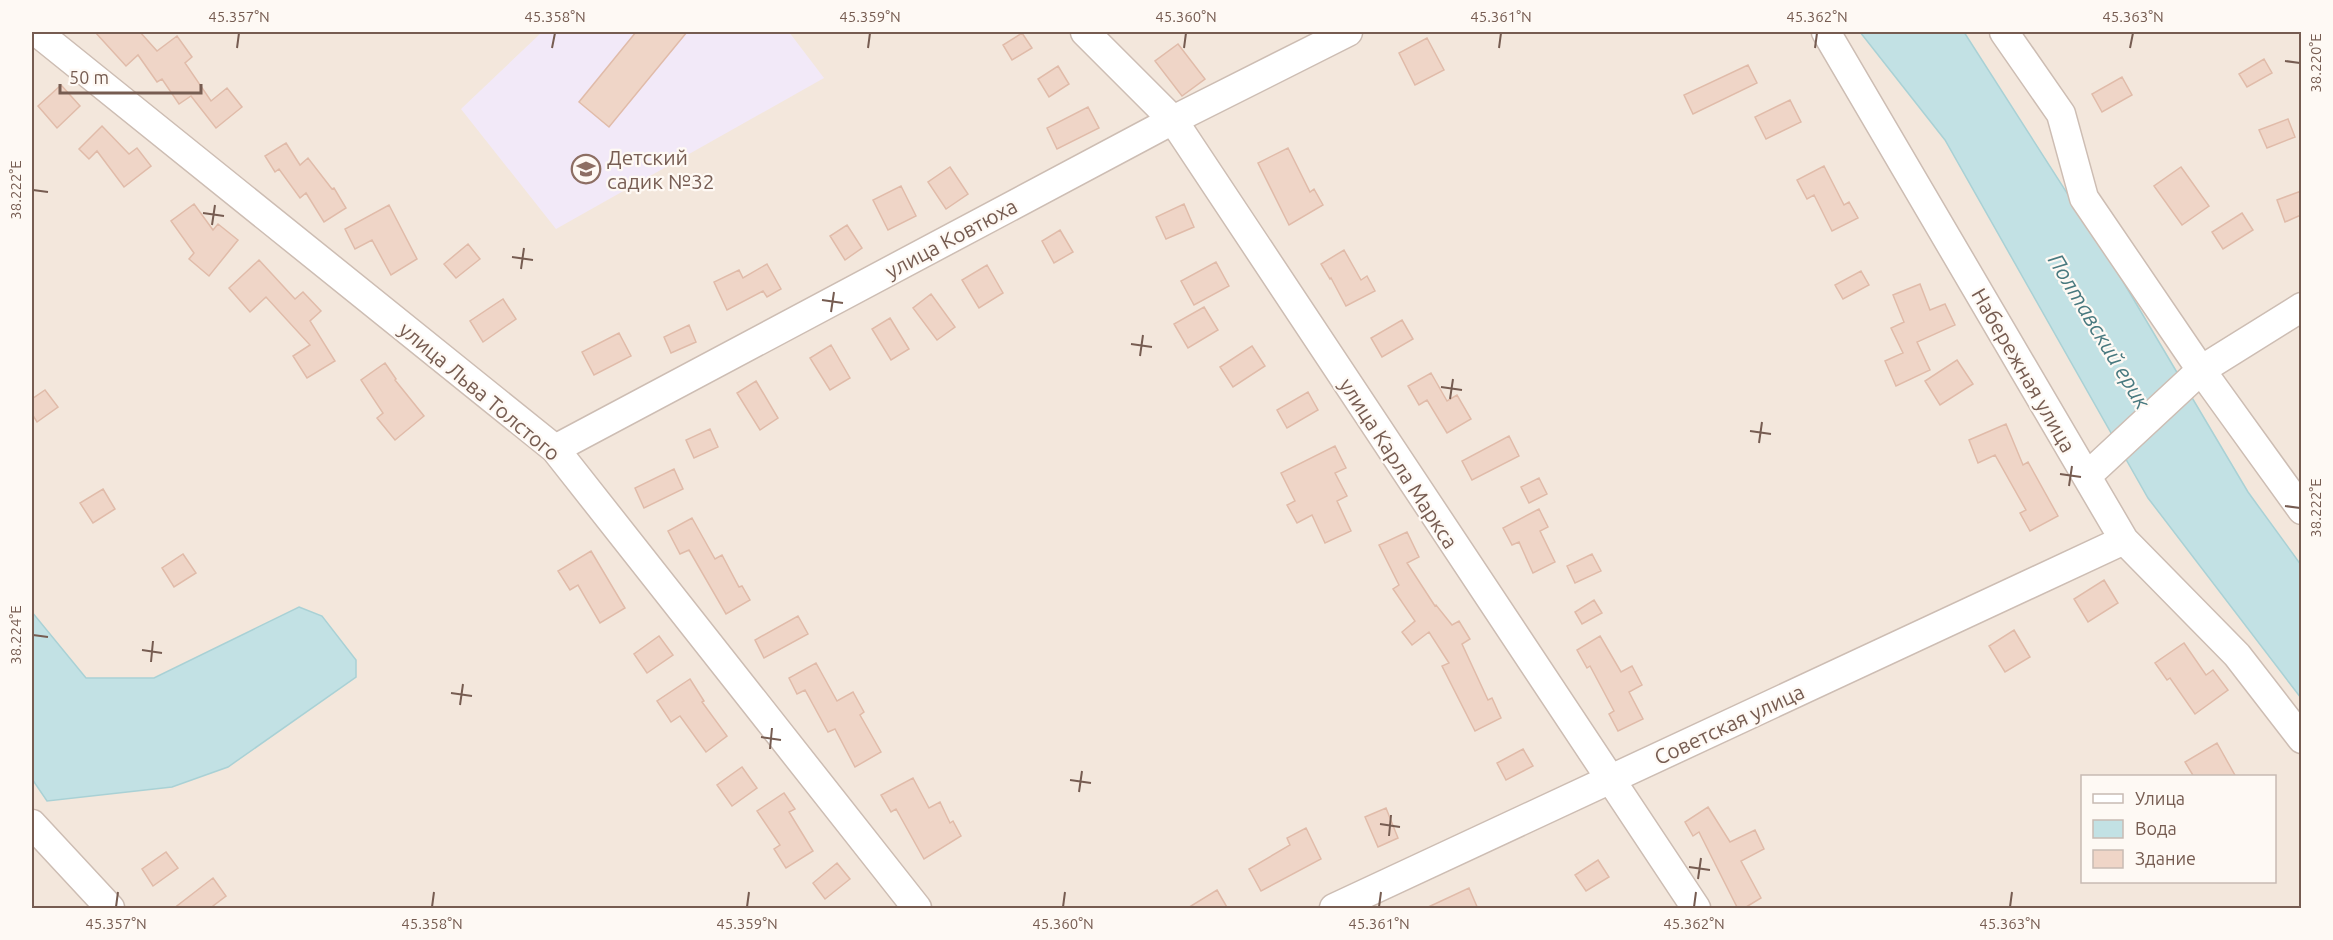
<svg xmlns="http://www.w3.org/2000/svg" width="2333" height="940" viewBox="0 0 2333 940" font-family="Ubuntu,sans-serif">
<rect width="100%" height="100%" fill="#fbf5ed"/>
<path fill="#f3e7dc" fill-rule="evenodd" d="M32 32H2301V908H32ZM2082 776H2274V882H2082Z"/>
<path fill="#f2e9f8" d="M542 32H716L719 34 725 32H789L824 78 556 229 461 109Z"/>
<path fill="#c2e1e4" stroke="#a9d1d5" stroke-width="1.5" d="M1860 32H1964L2115 268 2248 492 2301 565V698L2148 498 1945 140Z
M299 607 322 616 356 660V677L228 767 172 787 47 801 32 779V612L86 678H154Z"/>
<path fill="#efd5c7" stroke="#e0bba9" stroke-width="1.5" d="M95 32H140L157 51 177 36 192 57 185 63 211 101 227 88 242 107 216 128 191 96 179 104 162 79 157 82 138 55 126 66Z
M636 32H687L609 127 579 102Z
M1022 33 1032 48 1012 60 1003 45Z
M1427 38 1444 70 1415 85 1399 53Z
M1178 44 1205 79 1182 96 1155 61Z
M2264 59 2272 73 2247 87 2239 74Z
M1748 65 1757 83 1693 114 1684 95Z
M1058 66 1069 84 1049 97 1038 79Z
M2122 77 2132 95 2102 112 2092 94Z
M61 85 80 106 57 128 38 106Z
M1790 100 1801 122 1766 139 1755 117Z
M1088 107 1099 128 1057 149 1047 128Z
M2288 119 2295 137 2267 148 2259 130Z
M102 126 129 154 137 148 151 166 124 187 97 151 89 159 79 149Z
M286 143 300 165 308 158 332 189 334 188 346 208 324 222 306 193 300 198 279 169 275 172 265 156Z
M1288 148 1310 192 1314 189 1323 205 1289 225 1258 163Z
M1824 166 1844 205 1849 202 1858 218 1832 231 1814 195 1807 199 1797 180Z
M950 167 968 194 946 209 928 182Z
M2181 167 2209 206 2182 225 2154 186Z
M901 186 916 216 888 230 873 200Z
M2301 191V215L2285 222 2277 200Z
M194 204 213 230 218 224 238 240 209 276 189 259 194 253 171 221Z
M1184 204 1194 227 1166 239 1156 217Z
M389 205 417 259 391 275 372 240 355 249 345 229Z
M2242 213 2253 230 2223 249 2212 232Z
M847 225 862 248 845 260 830 236Z
M1060 230 1073 252 1054 263 1042 241Z
M468 244 480 259 456 278 444 264Z
M1344 250 1361 280 1367 276 1375 291 1346 306 1331 278 1330 279 1321 264Z
M259 260 295 299 303 292 321 311 310 321 335 361 307 378 293 356 310 345 266 297 250 312 229 288Z
M1216 262 1229 286 1194 305 1181 281Z
M767 264 781 289 767 297 763 291 727 310 714 282 739 270 743 278Z
M987 265 1003 293 979 308 962 280Z
M1861 271 1869 285 1843 299 1835 285Z
M1920 284 1930 310 1945 304 1955 325 1917 342 1930 370 1896 386 1885 361 1903 353 1891 328 1904 322 1893 295Z
M931 294 955 327 937 340 913 308Z
M503 299 516 319 483 342 470 321Z
M1204 307 1218 330 1188 348 1174 324Z
M890 318 909 349 891 360 872 329Z
M1402 320 1413 339 1382 357 1371 338Z
M689 325 696 342 671 353 664 337Z
M619 333 631 356 594 375 582 352Z
M831 345 850 378 830 390 810 358Z
M1252 346 1265 366 1233 387 1220 367Z
M1957 360 1973 384 1940 405 1925 381Z
M385 363 396 379 395 380 424 416 395 440 377 418 383 413 361 380Z
M1431 373 1447 401 1457 395 1471 419 1447 433 1427 400 1419 405 1408 386Z
M756 381 778 418 760 430 737 393Z
M45 390 58 407 37 422 32 414V399Z
M1308 392 1318 410 1287 428 1277 410Z
M2006 424 2023 465 2028 462 2058 516 2030 531 2020 513 2026 510 1995 455 1978 463 1969 440Z
M710 429 718 447 694 458 686 440Z
M1509 436 1519 456 1472 480 1462 461Z
M1335 446 1346 468 1335 473 1347 496 1337 501 1351 531 1325 543 1312 515 1297 523 1287 505 1295 501 1281 473Z
M674 469 683 489 644 508 635 488Z
M1539 478 1547 494 1529 503 1521 487Z
M103 489 115 509 93 523 80 503Z
M1539 509 1548 527 1540 531 1555 562 1533 573 1519 542 1512 545 1503 528Z
M692 518 715 559 722 555 739 587 742 586 750 600 726 614 689 550 680 554 668 531Z
M1407 532 1419 557 1407 563 1435 606 1436 605 1452 625 1459 621 1470 639 1462 644 1488 700 1492 698 1501 718 1475 731 1442 666 1449 663 1429 632 1412 645 1402 632 1415 621 1393 589 1399 585 1379 545Z
M591 551 625 608 600 623 578 585 570 590 558 571Z
M183 554 196 573 174 587 162 568Z
M1592 554 1601 571 1575 583 1567 566Z
M2104 580 2118 603 2088 622 2074 599Z
M1594 600 1602 613 1582 624 1575 612Z
M798 616 808 634 764 658 755 640Z
M2014 630 2030 657 2005 672 1989 646Z
M659 636 673 655 647 673 634 654Z
M1600 636 1621 672 1632 666 1642 685 1629 692 1643 719 1618 731 1609 714 1614 711 1590 666 1587 668 1577 650Z
M2184 643 2206 675 2213 670 2228 690 2195 714 2170 678 2167 680 2155 663Z
M816 663 837 701 853 692 864 712 860 715 881 752 855 767 835 729 828 732 805 690 797 694 789 678Z
M690 679 704 701 702 702 727 736 706 752 680 716 671 722 657 701Z
M2217 743 2236 777H2194L2185 762Z
M1523 749 1533 766 1506 780 1497 763Z
M742 767 757 788 732 806 717 785Z
M913 778 929 808 940 802 950 823 953 821 961 836 924 859 896 809 891 812 881 795Z
M784 793 795 809 789 812 813 851 786 868 774 849 780 845 757 811Z
M1708 807 1730 842 1755 830 1764 849 1741 861 1761 898 1743 909H1738L1699 832 1693 836 1685 822Z
M1386 808 1398 838 1378 847 1365 817Z
M1306 828 1321 859 1261 891 1249 869 1290 845 1287 838Z
M166 852 178 868 153 886 142 869Z
M1598 860 1609 877 1586 891 1575 875Z
M837 863 850 879 825 899 813 883Z
M213 878 226 896 209 909H173Z
M1469 888 1478 909H1424Z
M1217 890 1228 909H1186Z"/>
<g fill="none" stroke-linecap="round" stroke-linejoin="round">
<g stroke="#cdbdb3" stroke-width="31">
<path id="minor" d="M37 32 555 449 917 908
M1085 32 1173 120 1696 908
M1826 32 2124 540 2237 655 2302 739
M2004 32 2061 114 2084 198 2201 370 2302 510
M555 449 1173 120 1348 32
M2087 476 2201 370 2302 307
M32 824 110 908
M1334 908 2124 540"/>
</g>
<use href="#minor" stroke="#fff" stroke-width="28"/>
</g>
<path fill="none" stroke="#765c51" stroke-width="2" d="M237 48 239 33M552 48 555 33M868 48 870 33M1184 48 1186 33M1499 48 1501 33M1815 48 1817 33M2130 48 2133 33M2285 61 2300 63M33 190 48 192M203 213 224 216M212 225 215 205M512 257 533 260M521 269 524 248M822 300 843 303M831 312 834 292M1131 344 1152 347M1140 356 1143 335M1441 387 1462 390M1450 399 1453 379M1750 431 1771 434M1759 443 1762 422M2060 474 2081 477M2069 486 2072 466M2285 506 2300 508M33 635 48 637M142 650 162 653M151 662 153 641M451 693 472 696M460 705 463 684M761 737 781 740M770 749 772 728M1070 780 1091 783M1079 792 1082 771M1380 824 1400 827M1389 836 1391 815M1689 867 1710 870M1698 879 1701 858M116 907 118 892M432 907 434 892M747 907 749 892M1063 907 1065 892M1379 907 1381 892M1694 907 1696 892M2010 907 2012 892"/>
<defs>
<g id="school-ring" transform="scale(1.5)"><circle r="9.5" fill="#fef9f4" stroke="#8d6e63" stroke-width="1.5"/><path d="M0-5L7-2L0 1L-7-2ZM-4 1L0 2.5L4 1V4Q0 6-4 4Z" fill="#8d6e63"/></g>
</defs>
<g fill-rule="evenodd">
<use href="#school-ring" x="586" y="169"/>
</g>
<g text-anchor="middle" dominant-baseline="central" stroke-width="4.5" stroke-linejoin="round" paint-order="stroke">
<g font-size="21" fill="#785e54" stroke="#fef9f4" text-anchor="start">
<text x="607" y="157">Детский<tspan x="607" dy="24">садик №32</tspan></text>
</g>
<g font-size="21" fill="#765c51" stroke="#fef9f4">
<text transform="translate(951 238) rotate(-28)">улица Ковтюха</text>
<text transform="translate(2024 370) rotate(60)">Набережная улица</text>
<text transform="translate(480 391) rotate(40)">улица Льва Толстого</text>
<text transform="translate(1399 463) rotate(57)">улица Карла Маркса</text>
<text transform="translate(1729 724) rotate(-25)">Советская улица</text>
</g>
<g font-size="22" font-style="italic" fill="#48797f" stroke="#fef9f4">
<text transform="translate(2100 331) rotate(59)">Полтавский ерик</text>
</g>
</g>
<rect width="2333" height="940" fill="none" stroke="#fef9f4" stroke-width="66"/>
<rect x="2081" y="775" width="195" height="108" fill="#fef9f4" stroke="#c8bab3" stroke-width="1.5"/>
<rect x="2093" y="794" width="30" height="9" fill="#ffffff" stroke="#c8bab3" stroke-width="1.5"/>
<text x="2135" y="805" font-size="18" fill="#765c51">Улица</text>
<rect x="2093" y="820" width="30" height="18" fill="#c2e1e4" stroke="#c8bab3" stroke-width="1.5"/>
<text x="2135" y="835" font-size="18" fill="#765c51">Вода</text>
<rect x="2093" y="850" width="30" height="18" fill="#efd5c7" stroke="#c8bab3" stroke-width="1.5"/>
<text x="2135" y="865" font-size="18" fill="#765c51">Здание</text>
<path d="M60 84v9h141v-9" fill="none" stroke="#765c51" stroke-width="3"/>
<text x="69" y="84" font-size="18" fill="#765c51" stroke="#fef9f4" stroke-width="4.5" paint-order="stroke">50 m</text>
<rect x="33" y="33" width="2267" height="874" fill="none" stroke="#765c51" stroke-width="2"/>
<g font-size="15" text-anchor="middle" fill="#765c51">
<text x="239" y="22">45.357°N</text>
<text x="555" y="22">45.358°N</text>
<text x="870" y="22">45.359°N</text>
<text x="1186" y="22">45.360°N</text>
<text x="1501" y="22">45.361°N</text>
<text x="1817" y="22">45.362°N</text>
<text x="2133" y="22">45.363°N</text>
<text transform="translate(2316 63) rotate(-90)" y="5">38.220°E</text>
<text transform="translate(16 190) rotate(-90)" y="5">38.222°E</text>
<text transform="translate(2316 508) rotate(-90)" y="5">38.222°E</text>
<text transform="translate(16 635) rotate(-90)" y="5">38.224°E</text>
<text x="116" y="929">45.357°N</text>
<text x="432" y="929">45.358°N</text>
<text x="747" y="929">45.359°N</text>
<text x="1063" y="929">45.360°N</text>
<text x="1379" y="929">45.361°N</text>
<text x="1694" y="929">45.362°N</text>
<text x="2010" y="929">45.363°N</text>
</g>
</svg>
